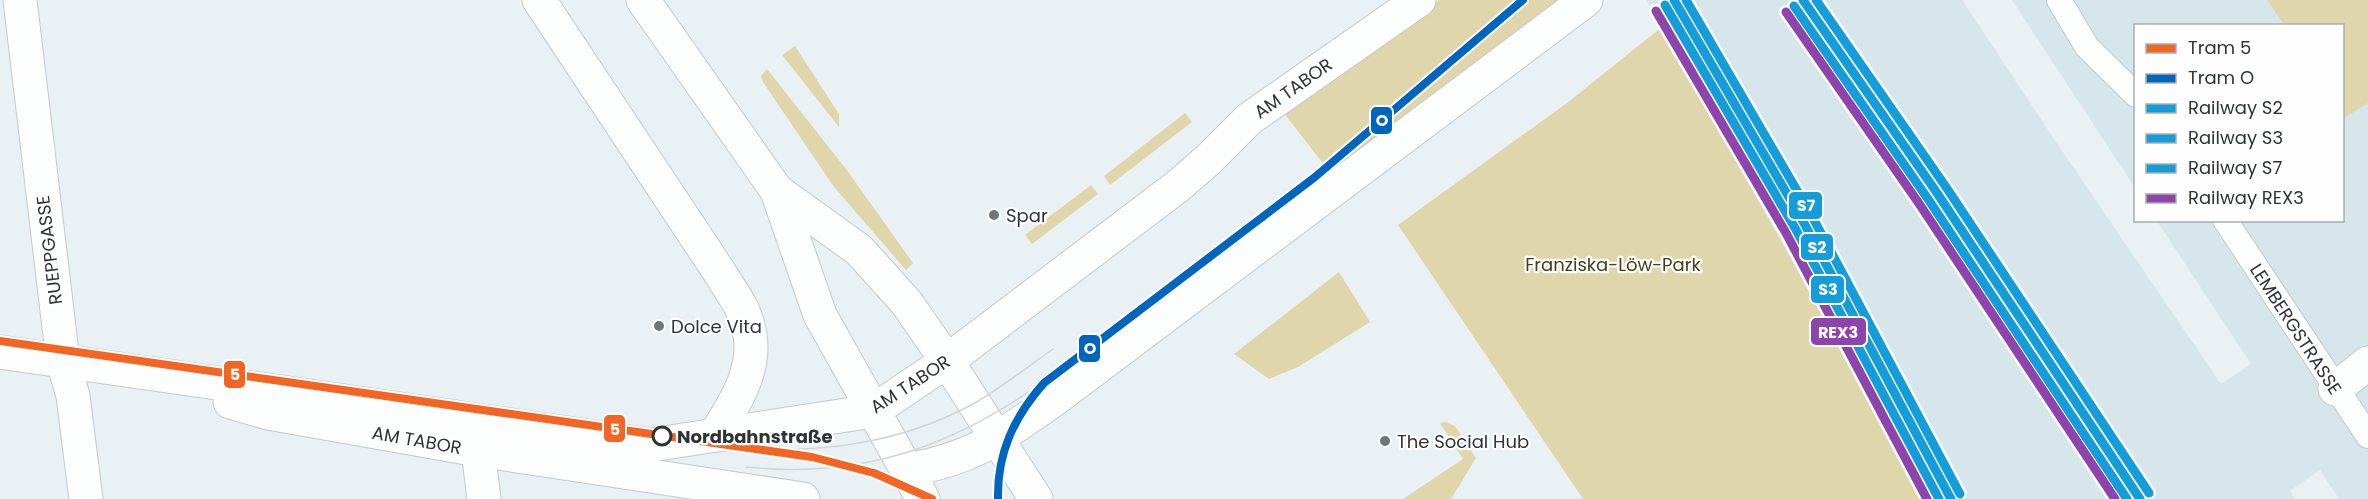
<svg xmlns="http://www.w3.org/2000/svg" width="2368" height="499" viewBox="0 0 2368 499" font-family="Poppins,sans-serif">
<rect width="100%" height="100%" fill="#eaf1f4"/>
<path fill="#d7e6eb" d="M1646 0H1962L2054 139 2221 384 2251 364 2157 221 2342 220V26H2136L2135 188 2012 0H2368V499H2339L2320 470 2290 491 2295 499H1920L1793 262 1703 103 1701 87Z"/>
<path fill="#e0d6ac" d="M1439 0H1566L1333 176 1282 111Z
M2267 0H2368V103L2344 118 2343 116 2342 26 2284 25Z
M1663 26 1703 103 1793 262 1920 499H1583L1398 225 1567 103Z
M795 46 839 114V127L782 55Z
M767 69 846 169 913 263 906 270 834 187 763 82 761 76Z
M1185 113 1192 122 1110 185 1104 176Z
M1091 185 1098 194 1032 244 1025 235Z
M1339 272 1370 322 1298 367 1269 379 1234 354Z
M1445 422 1455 426 1476 458 1451 499H1403L1463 459 1440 423Z"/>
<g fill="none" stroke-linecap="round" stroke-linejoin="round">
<g stroke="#c4c9cb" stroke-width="26">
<path id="service" d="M2059 0 2087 47 2136 95
M2225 220 2368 436"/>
</g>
<g stroke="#c4c9cb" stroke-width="35">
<path id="pedestrian" d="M2335 389 2368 363"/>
</g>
<g stroke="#c4c9cb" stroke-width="35">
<path id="minor" d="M20 0 63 361 73 396 86 499
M539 0 720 273C727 285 736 297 742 309 765 357 740 395 715 435
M947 361 1178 186 1209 159 1249 119 1419 0
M478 450 484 499
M907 470C973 459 1002 436 1055 399L1586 0"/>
</g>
<g stroke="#c4c9cb" stroke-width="35">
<path id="tertiary" d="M0 352 651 445 873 411 947 361
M230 402 268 413 478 450 803 499"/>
</g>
<g stroke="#c4c9cb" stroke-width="35">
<path id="secondary" d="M643 0 777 191 820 315 923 499
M777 191 859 250 906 302 947 361 1036 499"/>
</g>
<use href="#service" stroke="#fcfdfd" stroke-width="24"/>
<use href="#pedestrian" stroke="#fcfdfd" stroke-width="33"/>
<use href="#minor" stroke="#fcfdfd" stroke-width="33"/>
<use href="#tertiary" stroke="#fcfdfd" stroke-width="33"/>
<use href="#secondary" stroke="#fcfdfd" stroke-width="33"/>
<path stroke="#d3d5d5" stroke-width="1.5" d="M745 448C823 454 903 442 973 404 1001 388 1026 368 1053 349
M746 467C872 480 966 441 1065 366"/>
<g stroke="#fefefe" stroke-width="14">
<path id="rail-1" d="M1674 0 1804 223 1951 499
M1803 0 1937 193 2140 499"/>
</g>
<g stroke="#fefefe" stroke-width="14">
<path id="rail-2" d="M1665 5 1795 228 1939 499
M1794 6 1928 199 2127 499"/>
</g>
<g stroke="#fefefe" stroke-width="14">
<path id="rail-3" d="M1686 0 1813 218 1960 494
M1816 0 1946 187 2149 493"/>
</g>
<g stroke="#fefefe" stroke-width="14">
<path id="rail-4" d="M1656 11 1786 233 1927 499
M1786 12 1920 205 2115 499"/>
</g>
<use href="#rail-1" stroke="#159dd9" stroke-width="9"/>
<use href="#rail-2" stroke="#159dd9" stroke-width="9"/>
<use href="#rail-3" stroke="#159dd9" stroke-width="9"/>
<use href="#rail-4" stroke="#8e44ad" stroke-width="9"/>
<g stroke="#fefefe" stroke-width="12">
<path id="tram-1" d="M0 341 812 457 874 473 932 499"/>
</g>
<g stroke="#fefefe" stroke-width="12">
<path id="tram-2" d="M998 499C997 453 1014 417 1044 383L1315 177 1523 0"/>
</g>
<use href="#tram-1" stroke="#f26522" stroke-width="8"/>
<use href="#tram-2" stroke="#0065bd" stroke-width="8"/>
</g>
<g fill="#707678" stroke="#fefefe" stroke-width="2">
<circle cx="994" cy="215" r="6"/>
<circle cx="659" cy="326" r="6"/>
<circle cx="1385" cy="441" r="6"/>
</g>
<circle fill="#fefefe" stroke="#2e3335" stroke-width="3" cx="662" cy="436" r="9"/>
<g text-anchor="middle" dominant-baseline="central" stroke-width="4.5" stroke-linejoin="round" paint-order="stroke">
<g font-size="18" fill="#2e3335" stroke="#fefefe">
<text transform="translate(1293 88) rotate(-35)">AM TABOR</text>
<text transform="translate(49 250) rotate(-97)">RUEPPGASSE</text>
<text transform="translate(2296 329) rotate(57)">LEMBERGSTRASSE</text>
<text transform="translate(910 384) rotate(-33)">AM TABOR</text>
<text transform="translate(417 440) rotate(10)">AM TABOR</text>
</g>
<g font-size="18" fill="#2e3335" stroke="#fefefe" text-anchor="start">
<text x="1006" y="215">Spar</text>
<text x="671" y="326">Dolce Vita</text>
<text x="1397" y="441">The Social Hub</text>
</g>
<g font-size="18" fill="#483d16" stroke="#fefefe">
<text x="1613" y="264">Franziska-Löw-Park</text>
</g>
<g font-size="18" font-weight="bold" fill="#2e3335" stroke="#fefefe" text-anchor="start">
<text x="677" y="436">Nordbahnstraße</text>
</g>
</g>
<g stroke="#fefefe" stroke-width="2">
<rect x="1370" y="106" width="23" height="29" rx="6" fill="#0065bd"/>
<rect x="1788" y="191" width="35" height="29" rx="6" fill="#159dd9"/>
<rect x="1800" y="233" width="34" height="28" rx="6" fill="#159dd9"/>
<rect x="1810" y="275" width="35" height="29" rx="6" fill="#159dd9"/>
<rect x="1810" y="317" width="57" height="29" rx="6" fill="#8e44ad"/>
<rect x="1078" y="334" width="23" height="29" rx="6" fill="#0065bd"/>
<rect x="223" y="360" width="23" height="29" rx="6" fill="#f26522"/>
<rect x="603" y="414" width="23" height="29" rx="6" fill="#f26522"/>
</g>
<g font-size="16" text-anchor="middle" font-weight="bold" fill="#fff">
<text x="1382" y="126">O</text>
<text x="1806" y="211">S7</text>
<text x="1817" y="253">S2</text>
<text x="1828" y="295">S3</text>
<text x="1838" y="338">REX3</text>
<text x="1090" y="354">O</text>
<text x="235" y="380">5</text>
<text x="615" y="435">5</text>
</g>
<rect x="2134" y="24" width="210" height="198" fill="#fefefe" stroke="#abadae" stroke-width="1.5"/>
<rect x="2146" y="44" width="30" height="9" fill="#f26522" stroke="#abadae" stroke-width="1.5"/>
<text x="2188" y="54" font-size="18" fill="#2e3335">Tram 5</text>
<rect x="2146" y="74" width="30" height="9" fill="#0065bd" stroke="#abadae" stroke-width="1.5"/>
<text x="2188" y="84" font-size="18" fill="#2e3335">Tram O</text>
<rect x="2146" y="104" width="30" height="9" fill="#159dd9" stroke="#abadae" stroke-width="1.5"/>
<text x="2188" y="114" font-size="18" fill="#2e3335">Railway S2</text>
<rect x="2146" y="134" width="30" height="9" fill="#159dd9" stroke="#abadae" stroke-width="1.5"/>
<text x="2188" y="144" font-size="18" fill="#2e3335">Railway S3</text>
<rect x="2146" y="164" width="30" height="9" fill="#159dd9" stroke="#abadae" stroke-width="1.5"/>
<text x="2188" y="174" font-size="18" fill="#2e3335">Railway S7</text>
<rect x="2146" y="194" width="30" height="9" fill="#8e44ad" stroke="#abadae" stroke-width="1.5"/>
<text x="2188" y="204" font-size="18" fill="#2e3335">Railway REX3</text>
</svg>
